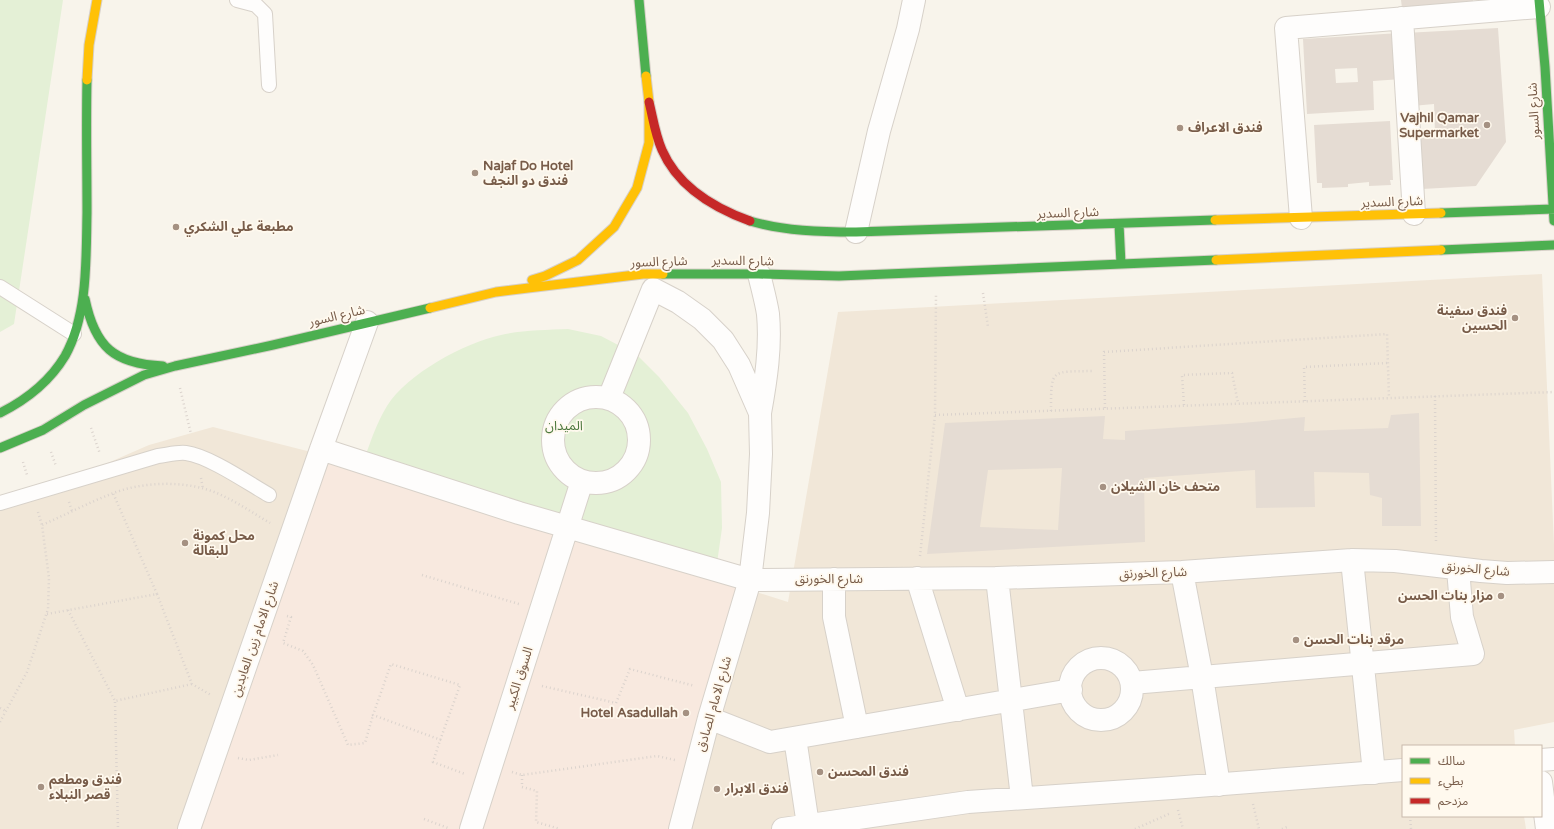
<svg xmlns="http://www.w3.org/2000/svg" width="1554" height="829" viewBox="0 0 1554 829" font-family="'Varela Round','Noto Sans Arabic',sans-serif">
<rect width="100%" height="100%" fill="#f8f4eb"/>
<path fill="#f1e7d8" d="M1542 274 1554 545V722L1514 730 1515 746H1403V816H1524L1526 829H0V510L149 445 213 427 315 453 788 602 838 312Z"/>
<path fill="#f8e9df" d="M321 449 750 580 680 829H189Z"/>
<path fill="#e4f0d6" d="M0 0H63L14 324 0 332Z
M568 329 601 336 637 355 659 377 688 413 707 449 721 482 722 528 716 570 363 463C370 443 376 424 387 406 407 374 464 343 501 335 522 330 546 330 568 329Z"/>
<path fill="#e5dcd3" fill-rule="evenodd" d="M1401 0H1473V1L1402 8Z
M1498 28 1506 142 1476 186 1422 189 1416 134 1435 133 1434 104 1412 106 1405 33Z
M1400 33 1402 79 1373 81 1374 110 1307 114 1303 39ZM1357 68 1358 82 1336 83 1335 69Z
M1390 121 1393 180H1390L1391 185 1369 186V182L1348 184V187L1322 188V183H1317L1314 125Z
M1419 413 1421 526H1382V498L1370 495 1369 473 1314 472 1315 507 1256 508 1255 470 1144 478 1145 542 927 554 945 423 1105 416 1103 439 1125 440V431L1242 423 1305 417 1304 431 1388 428 1391 415ZM1062 468 1058 530 980 527 988 470Z"/>
<g fill="none" stroke-linecap="round" stroke-linejoin="round">
<g stroke="#d7d1c9" stroke-width="16">
<path id="lane" d="M237 0 256 5 265 14 269 85
M0 287 74 334
M0 503 158 456C167 455 177 452 186 453 209 456 248 483 269 495"/>
</g>
<g stroke="#d7d1c9" stroke-width="24">
<path id="street" d="M1402 18 1414 214
M1301 218 1286 28 1539 7
M856 232 879 131 908 29 914 0
M759 274C762 287 766 301 768 314 771 347 766 380 760 413
M553 440a43 43 0 1 1 86 0a43 43 0 1 1-86 0Z
M609 398 653 289 678 302 702 319 723 340 739 365 760 413 761 454 758 513 750 580 709 718 680 829
M321 449 519 513 750 580 997 578 1182 572 1352 560 1395 561 1481 571 1507 573 1554 572
M1352 560 1374 773
M1182 572 1202 677 1219 785
M917 578 958 710
M997 578 1022 798
M834 579V617L857 727
M1070 689a31 31 0 1 1 62 0a31 31 0 1 1-62 0Z
M1132 683 1473 654 1462 617 1458 569
M709 718 770 742 1071 690
M795 738 808 825
M1541 760 1554 759
M1541 782 1547 829
M189 829 321 449 367 322
M471 829 582 481
M783 829 968 802 1172 788 1403 770"/>
</g>
<g stroke="#d7d0c8" stroke-width="11">
<path id="fast" d="M639 0 646 76
M1539 0 1545 67 1554 221
M1441 213 1554 209
M750 221C784 231 821 232 856 232L1215 220
M1119 224 1121 264
M1441 250 1554 245
M663 274H759L839 276 1216 260
M85 299C95 347 114 364 163 366
M0 413C26 400 50 381 65 356 88 315 86 259 87 213 87 169 86 124 87 80
M0 448 43 430 84 405 144 375 175 366 273 345 430 308"/>
</g>
<g stroke="#d7d0c8" stroke-width="11">
<path id="slow" d="M87 80 89 45 97 0
M1215 220 1441 213
M1216 260 1441 250
M532 280 545 276 578 260 614 227 637 188 649 143V102L646 76
M430 308 496 292 643 274H663"/>
</g>
<g stroke="#d7d0c8" stroke-width="11">
<path id="jam" d="M649 102C653 118 655 134 662 150 678 187 714 208 750 221"/>
</g>
<path stroke="#dbd3cd" stroke-width="2.5" stroke-dasharray="1 3" stroke-linecap="butt" d="M983 293 988 327
M180 388 191 434
M1435 396 1436 542
M1305 401 1304 367 1388 363
M1184 405 1182 375 1232 373 1238 403
M1105 408 1104 352 1387 334 1389 398
M1051 411C1051 368 1051 372 1092 371
M935 415 1554 392
M91 428 100 454
M51 452 56 466
M23 462 27 475
M201 478 203 489
M69 502 72 511
M38 512 42 525
M920 556 935 415 936 294
M422 575 519 604
M157 594 192 684 211 695
M68 610 115 701 192 684
M47 614 157 594 113 493
M287 616 291 617 283 643 303 651 313 665 348 745 365 743 373 715
M542 686 616 703 630 669 695 686
M115 702 118 829
M0 708 6 711
M0 722 27 672 48 609 49 578 42 525C65 515 88 503 111 494 143 481 188 480 219 494 237 502 253 513 270 523
M441 740 373 715 391 664 460 685C451 711 441 736 433 762L465 774
M238 758 249 760 278 755
M512 772 522 775 657 756 675 760
M522 775V787L537 791 536 822 560 829
M1253 804 1259 829
M1178 810 1183 829
M1410 816 1411 829
M424 819 448 828
M1135 829 1171 813
M1282 829 1287 827 1288 829"/>
<use href="#lane" stroke="#fefdfc" stroke-width="14"/>
<use href="#street" stroke="#fefdfc" stroke-width="22"/>
<use href="#fast" stroke="#4caf50" stroke-width="9"/>
<use href="#slow" stroke="#ffc107" stroke-width="9"/>
<use href="#jam" stroke="#c62828" stroke-width="9"/>
</g>
<g fill="#a59182" stroke="#fff9ee" stroke-width="1.5">
<circle cx="1487" cy="125" r="4"/>
<circle cx="1180" cy="128" r="4"/>
<circle cx="475" cy="173" r="4"/>
<circle cx="176" cy="227" r="4"/>
<circle cx="1515" cy="318" r="4"/>
<circle cx="1103" cy="487" r="4"/>
<circle cx="185" cy="543" r="4"/>
<circle cx="1501" cy="596" r="4"/>
<circle cx="1296" cy="640" r="4"/>
<circle cx="686" cy="713" r="4"/>
<circle cx="820" cy="772" r="4"/>
<circle cx="41" cy="787" r="4"/>
<circle cx="717" cy="789" r="4"/>
</g>
<g text-anchor="middle" dominant-baseline="central" stroke-width="3.5" stroke-linejoin="round" paint-order="stroke">
<g font-size="13" fill="#785c49" stroke="#fff9ee">
<text transform="translate(1534 111) rotate(-93)">شارع السور</text>
<text transform="translate(1392 202) rotate(-2)">شارع السدير</text>
<text transform="translate(1068 213) rotate(-2)">شارع السدير</text>
<text transform="translate(743 261) rotate(1)">شارع السدير</text>
<text transform="translate(659 262) rotate(-2)">شارع السور</text>
<text transform="translate(337 316) rotate(-13)">شارع السور</text>
<text transform="translate(1476 569) rotate(5)">شارع الخورنق</text>
<text transform="translate(1153 573) rotate(-2)">شارع الخورنق</text>
<text x="829" y="579">شارع الخورنق</text>
<text transform="translate(255 639) rotate(-71)">شارع الامام زين العابدين</text>
<text transform="translate(519 678) rotate(-72)">السوق الكبير</text>
<text transform="translate(714 704) rotate(-74)">شارع الامام الصادق</text>
</g>
<g font-size="13" font-weight="bold" fill="#785c49" stroke="#fff9ee" text-anchor="start">
<text x="1479" y="118" text-anchor="end">Vajhil Qamar<tspan x="1479" dy="15">Supermarket</tspan></text>
<text x="1188" y="128">فندق الاعراف</text>
<text x="483" y="166">Najaf Do Hotel<tspan x="483" dy="15">فندق دو النجف</tspan></text>
<text x="184" y="227">مطبعة علي الشكري</text>
<text x="1507" y="311" text-anchor="end">فندق سفينة<tspan x="1507" dy="15">الحسين</tspan></text>
<text x="1111" y="487">متحف خان الشيلان</text>
<text x="193" y="536">محل كمونة<tspan x="193" dy="15">للبقالة</tspan></text>
<text x="1493" y="596" text-anchor="end">مزار بنات الحسن</text>
<text x="1304" y="640">مرقد بنات الحسن</text>
<text x="678" y="713" text-anchor="end">Hotel Asadullah</text>
<text x="828" y="772">فندق المحسن</text>
<text x="49" y="780">فندق ومطعم<tspan x="49" dy="15">قصر النبلاء</tspan></text>
<text x="725" y="789">فندق الابرار</text>
</g>
<g font-size="13" fill="#4d793e" stroke="#fff9ee">
<text x="564" y="426">الميدان</text>
</g>
</g>
<rect x="1402" y="745" width="140" height="72" fill="#fff9ee" stroke="#c9baac"/>
<rect x="1410" y="758" width="20" height="6" fill="#4caf50" stroke="#c9baac"/>
<text x="1438" y="765" font-size="12" fill="#785c49">سالك</text>
<rect x="1410" y="778" width="20" height="6" fill="#ffc107" stroke="#c9baac"/>
<text x="1438" y="785" font-size="12" fill="#785c49">بطيء</text>
<rect x="1410" y="798" width="20" height="6" fill="#c62828" stroke="#c9baac"/>
<text x="1438" y="805" font-size="12" fill="#785c49">مزدحم</text>
</svg>
